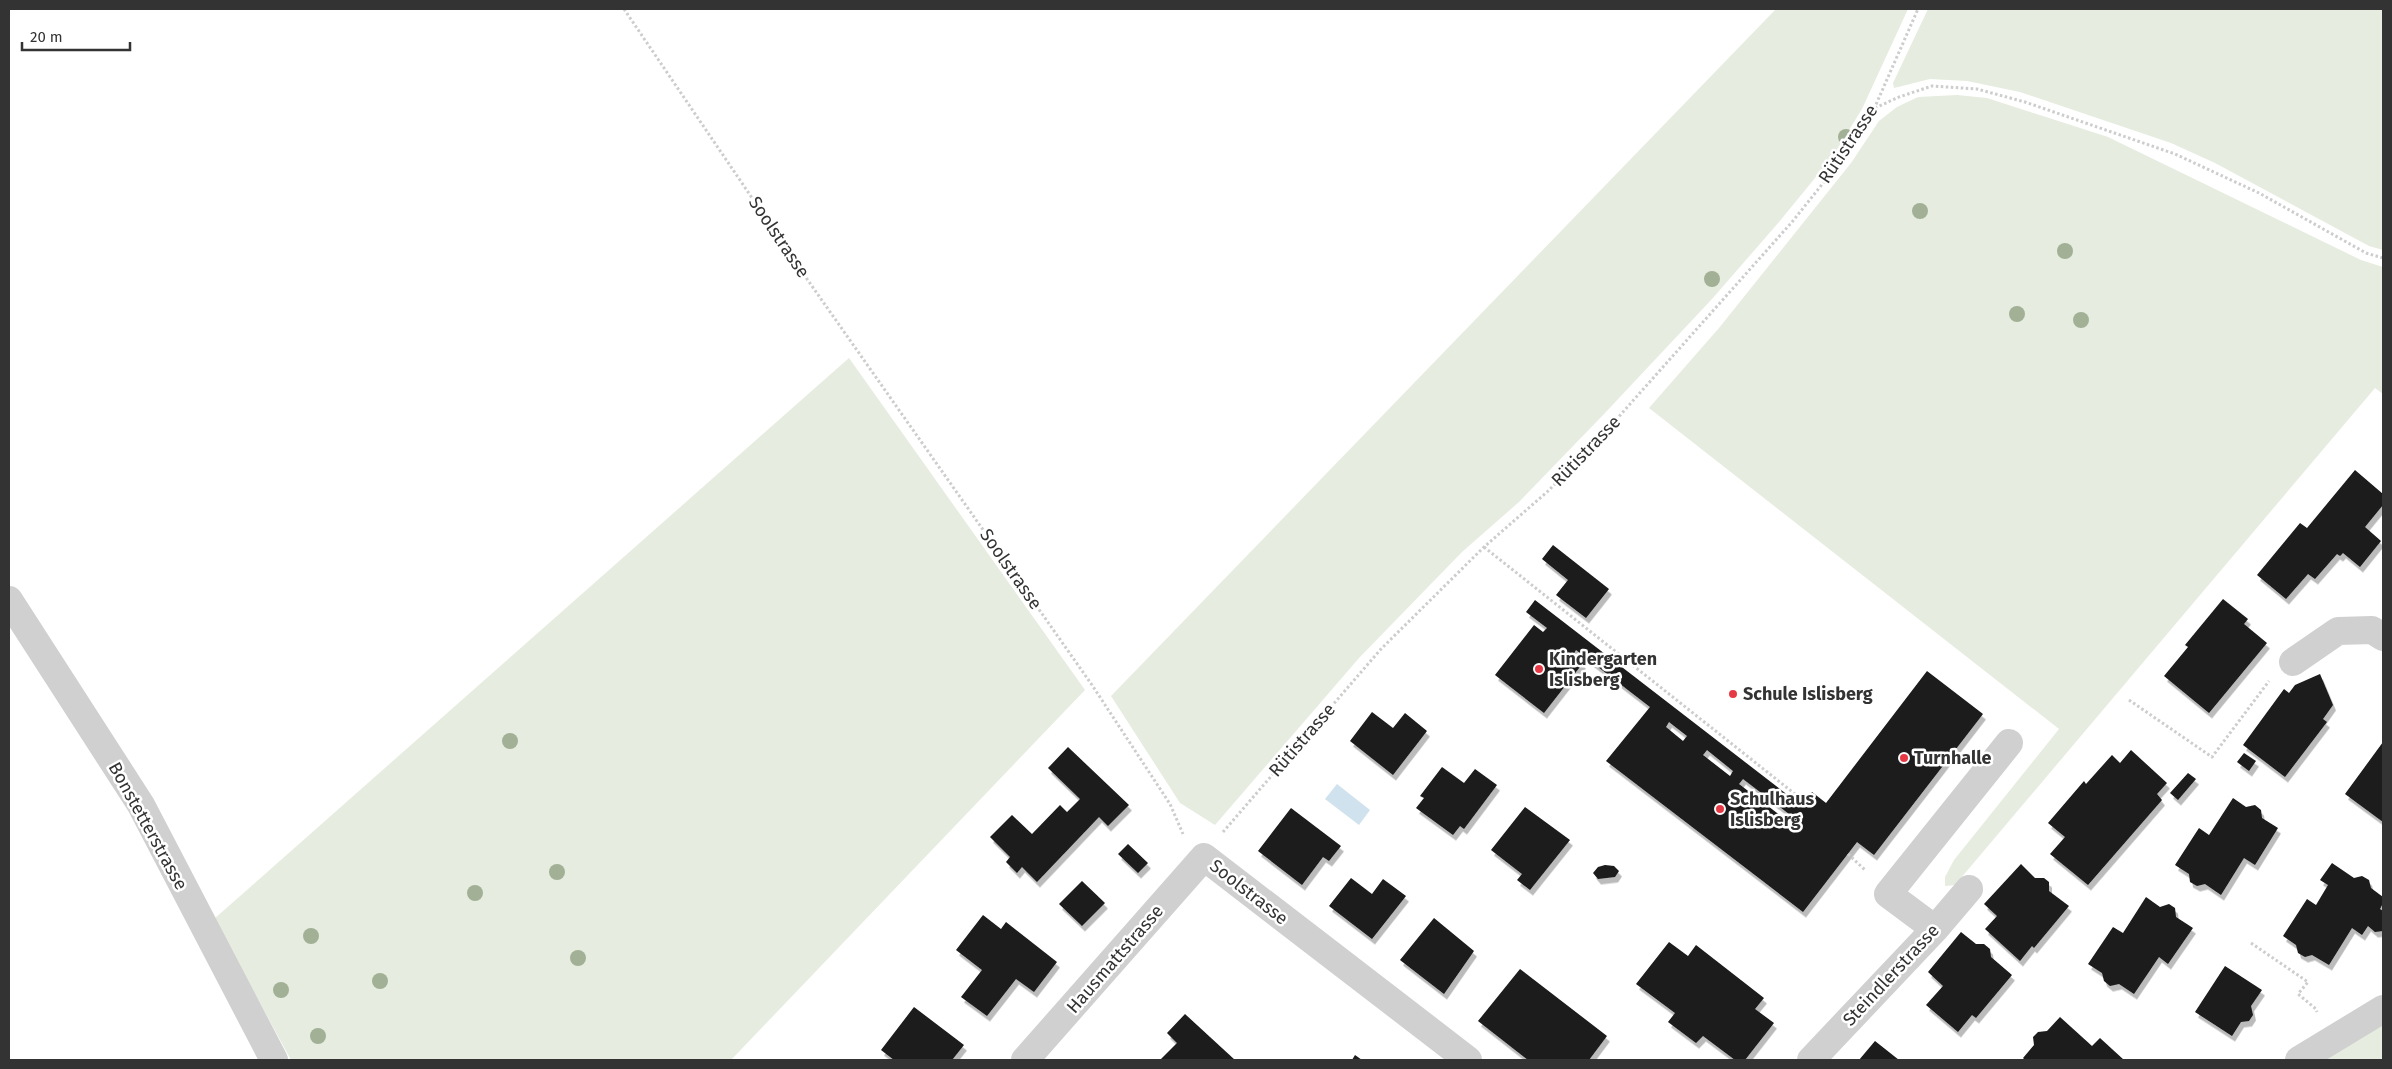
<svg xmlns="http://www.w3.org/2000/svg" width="2392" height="1069" viewBox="0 0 2392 1069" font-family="'Fira Sans',sans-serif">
<defs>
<filter id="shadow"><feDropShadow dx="3" dy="5.5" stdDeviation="0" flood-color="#0004"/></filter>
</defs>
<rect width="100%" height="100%" fill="#fff"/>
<path fill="#e6ecdf" d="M1776 9H1908L1862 109 1833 156 1779 222 1712 299 1604 414 1519 502 1462 552 1359 658 1215 825 1180 803 1111 696Z
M1928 9H2383V250L2369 246 2215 163 2171 143 2020 92 1967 81 1930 79 1894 88 1893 83Z
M1957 95 1987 98 2108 137 2361 260 2383 267V394L2375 388 1955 885 1945 886V877L1954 860 2059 729 1649 408 1719 328 1851 163 1879 121 1897 107 1918 97Z
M849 358 1085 690 731 1060H291L214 919Z
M2383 1009V1060H2299Z"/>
<path fill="#cfe2ee" d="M1337 784 1370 810 1359 825 1325 799Z"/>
<path fill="#1a1a1a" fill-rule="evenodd" filter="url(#shadow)" d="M2355 470 2383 494V505L2365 527 2381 541 2360 567 2343 553 2340 556 2337 554 2315 579 2308 574 2286 599 2257 575 2300 523 2307 528Z
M1553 545 1609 589 1586 618 1556 595 1568 580 1542 559Z
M2223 599 2248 619 2244 624 2267 643 2209 713 2164 676 2188 647 2185 645Z
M1535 600 1802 806 1812 792 1826 803 1927 671 1983 714 1874 855 1857 842 1803 912 1606 761 1650 707 1576 650 1573 655 1583 663 1544 713 1495 675 1534 625 1543 632 1547 628 1526 612ZM1669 722 1687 736 1683 741 1666 727ZM1707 750 1733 771 1730 776 1703 755ZM1743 779 1789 814 1785 819 1739 784Z
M2320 674 2333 705 2323 719 2327 722 2285 777 2243 745 2284 689 2289 693 2295 685Z
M1372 712 1393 728 1405 713 1427 731 1393 775 1350 741Z
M2383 742V822L2345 794Z
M1068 747 1129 805 1108 826 1099 817 1037 882 1022 867 1017 873 1006 862 1010 857 990 837 1012 815 1032 834 1060 805 1067 812 1080 799 1048 768Z
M2131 750 2167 783 2157 794 2162 800 2088 885 2050 854 2065 837 2048 823 2084 781 2086 784 2112 755 2120 763Z
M2244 753 2256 761 2249 771 2237 762Z
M1442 767 1464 783 1475 769 1497 785 1464 829 1460 826 1453 835 1416 808 1424 798 1420 796Z
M2188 773 2196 779 2178 800 2170 793Z
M2233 798 2246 807 2255 805 2261 810 2262 818 2278 828 2255 865 2244 858 2221 895 2205 884 2197 886 2190 882 2189 874 2175 865 2199 828 2209 835Z
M1525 807 1570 840 1530 890 1517 880 1522 874 1491 850Z
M1291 808 1341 846 1329 861 1323 857 1302 885 1258 851Z
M1128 844 1148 863 1138 873 1118 854Z
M2332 863 2354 878 2362 876 2369 880 2371 888 2383 897V903L2380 909 2383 911V931L2375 932 2368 926 2362 935 2352 928 2329 965 2312 955 2305 957 2298 953 2296 945 2283 936 2307 899 2316 905 2328 885 2320 880Z
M2021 864 2035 878H2044L2049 882V891L2069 906 2034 948 2032 946 2020 961 1985 929 1997 916 1984 904Z
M1605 865 1614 866 1619 871 1615 877 1598 879 1593 873 1598 867Z
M1351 878 1372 894 1383 879 1406 896 1372 939 1329 906Z
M1082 881 1105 903 1082 926 1059 904Z
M2146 897 2160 907 2169 904 2175 908 2176 917 2193 928 2168 964 2159 957 2134 994 2119 984 2110 986 2104 981 2102 973 2088 964 2113 927 2123 933Z
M983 915 1001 929 1006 922 1057 962 1034 992 1016 979 987 1016 961 997 982 970 956 950Z
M1434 918 1474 951 1444 994 1400 960Z
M1961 932 1976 944H1984L1990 949 1991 957 2012 975 1976 1018 1972 1015 1958 1032 1926 1005 1943 986 1928 972Z
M1669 942 1688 956 1696 945 1764 998 1755 1009 1774 1023 1745 1060H1735L1703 1036 1696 1043 1668 1022 1675 1013 1636 984Z
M2225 966 2262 990 2251 1006 2253 1015 2249 1021 2241 1022 2232 1036 2195 1012Z
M1520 969 1607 1036 1589 1060H1528L1478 1021Z
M914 1007 964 1045 952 1060H894L881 1050Z
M1185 1014 1235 1060H1160L1177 1043 1167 1033Z
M2060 1017 2092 1046 2100 1038 2124 1060H2025L2023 1058 2034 1045 2033 1037 2038 1032 2047 1031Z
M1875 1041 1899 1060H1859Z
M1355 1055 1362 1060H1352Z"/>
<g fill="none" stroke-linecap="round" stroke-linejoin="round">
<path stroke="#cdcdcd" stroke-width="3" stroke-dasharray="2.5 2.5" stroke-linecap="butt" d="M624 9 807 279 1092 685 1170 804 1183 834
M1875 108 1899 97 1932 86 1977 89 2025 102 2175 154 2259 193 2366 253 2383 258
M1484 547 1805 802
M2129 700 2212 757 2269 681
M1223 832 1381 649 1484 547 1547 492 1590 449 1792 222 1840 162 1874 109 1918 9
M1848 854 1865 870
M2251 943 2308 982 2298 994 2316 1009 2317 1012"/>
<path stroke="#d0d0d0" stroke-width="28" d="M9 600 141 805 274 1060
M2293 662 2338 631 2372 630 2383 637
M1935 929 1888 894 2009 743
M1025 1060 1204 857 1468 1060
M1811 1060 1935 929 1969 889
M2299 1060 2383 1009"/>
</g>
<g fill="#a2b095">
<circle cx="1846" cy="137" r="8"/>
<circle cx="1920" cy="211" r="8"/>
<circle cx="2065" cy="251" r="8"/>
<circle cx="1712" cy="279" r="8"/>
<circle cx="2017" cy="314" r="8"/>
<circle cx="2081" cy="320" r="8"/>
<circle cx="510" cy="741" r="8"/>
<circle cx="557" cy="872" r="8"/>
<circle cx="475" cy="893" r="8"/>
<circle cx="311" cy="936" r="8"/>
<circle cx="578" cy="958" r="8"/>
<circle cx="380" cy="981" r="8"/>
<circle cx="281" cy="990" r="8"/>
<circle cx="318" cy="1036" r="8"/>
</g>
<g fill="#e63946" stroke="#fff" stroke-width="2">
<circle cx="1539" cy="669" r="5"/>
<circle cx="1733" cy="694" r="5"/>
<circle cx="1904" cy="758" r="5"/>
<circle cx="1720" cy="809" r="5"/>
</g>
<g text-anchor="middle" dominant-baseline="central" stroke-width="5" stroke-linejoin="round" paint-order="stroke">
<g font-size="18" fill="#333" stroke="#fff">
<text transform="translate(1848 144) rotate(-56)">Rütistrasse</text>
<text transform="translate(779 237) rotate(56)">Soolstrasse</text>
<text transform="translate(1586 451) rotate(-46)">Rütistrasse</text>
<text transform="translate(1011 569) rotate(55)">Soolstrasse</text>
<text transform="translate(1302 740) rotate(-49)">Rütistrasse</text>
<text transform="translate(148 826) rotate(61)">Bonstetterstrasse</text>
<text transform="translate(1249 892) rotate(38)">Soolstrasse</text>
<text transform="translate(1115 959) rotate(-49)">Hausmattstrasse</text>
<text transform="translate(1891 975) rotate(-47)">Steindlerstrasse</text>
</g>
<g font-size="18" font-weight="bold" fill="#333" stroke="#fff" text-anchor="start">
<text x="1549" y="659">Kindergarten<tspan x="1549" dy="21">Islisberg</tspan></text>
<text x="1743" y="694">Schule Islisberg</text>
<text x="1914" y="758">Turnhalle</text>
<text x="1730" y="799">Schulhaus<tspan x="1730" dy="21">Islisberg</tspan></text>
</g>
</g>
<rect width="2392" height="1069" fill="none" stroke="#333333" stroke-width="20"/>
<path d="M22 42v8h108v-8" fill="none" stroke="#333333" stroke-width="2.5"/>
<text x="30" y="42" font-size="15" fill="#333333" stroke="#ffffff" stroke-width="4" paint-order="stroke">20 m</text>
</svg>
